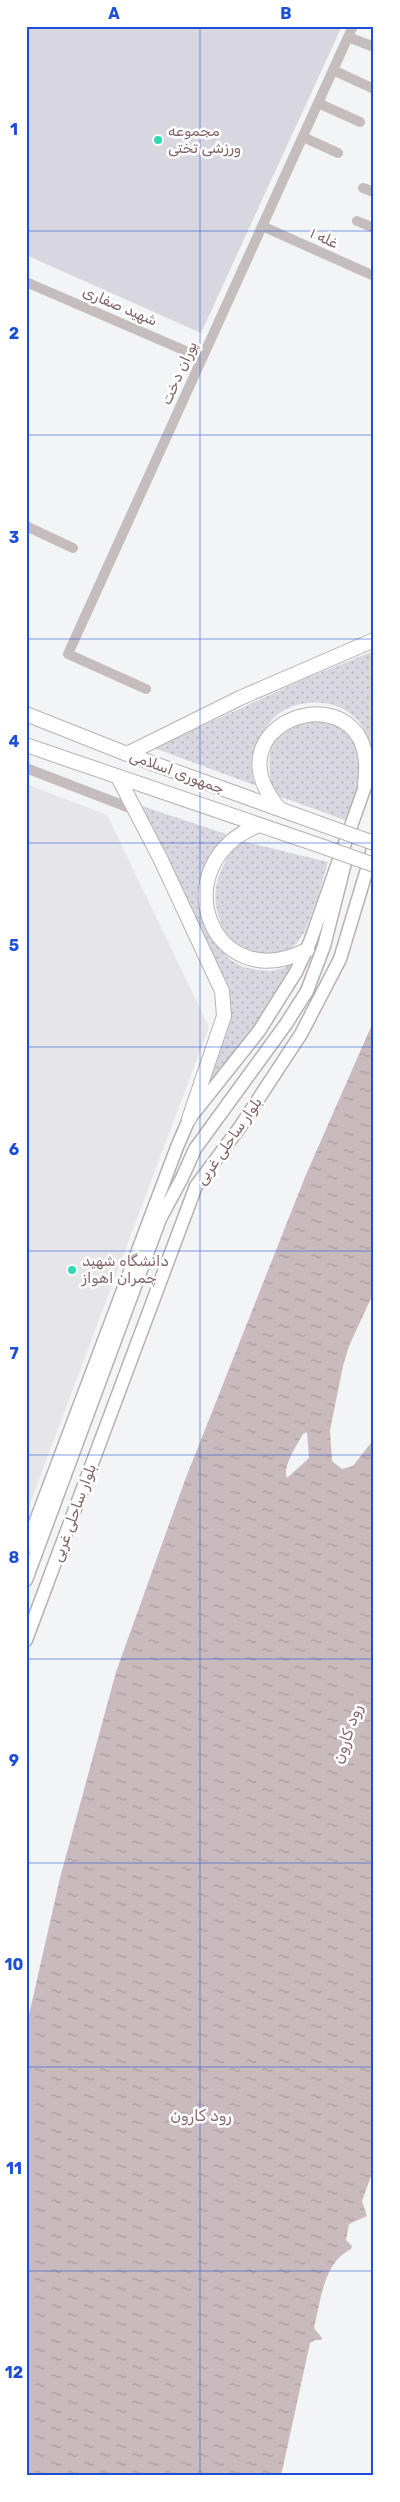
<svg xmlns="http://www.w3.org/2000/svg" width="400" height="2502" viewBox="0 0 400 2502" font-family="Rubik,Vazirmatn,sans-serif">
<defs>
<pattern id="grass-dots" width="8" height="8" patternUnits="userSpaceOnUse" patternTransform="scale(1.25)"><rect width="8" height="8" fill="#d8d7e0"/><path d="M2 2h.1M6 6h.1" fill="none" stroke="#b5b2b9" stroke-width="1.8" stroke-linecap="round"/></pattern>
<pattern id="water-ripples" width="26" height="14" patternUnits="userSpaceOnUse" patternTransform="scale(1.25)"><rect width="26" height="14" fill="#c9babe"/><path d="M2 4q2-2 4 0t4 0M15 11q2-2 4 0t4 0" fill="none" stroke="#a99b9e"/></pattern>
</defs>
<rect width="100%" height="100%" fill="#f3f4f6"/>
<path fill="#e6e5e7" d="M26 784 107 815 209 1027 26 1514Z"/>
<path fill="url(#grass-dots)" d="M374 651V750L370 762C369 751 368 738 363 728 344 693 283 695 266 729 258 747 258 767 257 786L154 748 309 677Z
M304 715 341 723 357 745 359 783 345 820 273 794C269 776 265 745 280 730 286 724 297 720 304 715Z
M139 805 226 834 207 864 213 935 220 949 229 959 243 967 258 970 271 971 284 968 297 961 246 1040 203 1091 228 1029 230 1008 229 991 186 899Z
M238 840 328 862 318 896 305 931 298 942 290 950 263 959 227 938C207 894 214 879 238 840Z"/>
<path fill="#d8d7e0" d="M26 26H342L201 333 26 255Z"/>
<path fill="url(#water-ripples)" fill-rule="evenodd" d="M374 1020V1292L349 1346 343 1366 330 1430 332 1461 342 1469 353 1466 374 1439V2168L362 2201 367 2216 349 2224 346 2240 352 2246 351 2249C323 2263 321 2300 314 2328L322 2338 321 2340H315L310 2343 281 2476H26V2028L60 1878 116 1672 185 1480 305 1177ZM307 1432 309 1458 287 1478C282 1467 297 1445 303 1434Z"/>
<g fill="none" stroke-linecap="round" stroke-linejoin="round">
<g stroke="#b9b0b0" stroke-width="15">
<path id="major" d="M26 1547 177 1147 189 1119 259 1031 296 972 310 942 374 761
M26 1580 160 1219 182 1178 195 1149 286 1024 307 991 324 946 346 859
M26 1640 196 1186 240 1127 301 1034 340 959 374 846"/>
</g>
<g stroke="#b9b2b2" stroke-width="16">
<path id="highway" d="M26 714 127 754 329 827
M26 745 324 847
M127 754 240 698 374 640
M118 777 160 858 222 991 224 1016 189 1119
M278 807C203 716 382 665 365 784
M259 825C161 864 211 999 307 950"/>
</g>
<path stroke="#c4bcbd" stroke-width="10" d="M348 37 374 47
M333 70 374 89
M318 103 360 122
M303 137 338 153
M363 188 374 192
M357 221 374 228
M262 226 374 276
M26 282 202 358
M26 526 73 548
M146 689 68 654 353 26
M26 768 135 810"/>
<use href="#major" stroke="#fff" stroke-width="12"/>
<use href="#highway" stroke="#fff" stroke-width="14"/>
<g stroke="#b9b2b2" stroke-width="16" stroke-linecap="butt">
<path id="highway-bridge" d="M329 827 374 843
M324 847 374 865"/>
</g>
<use href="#highway-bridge" stroke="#fff" stroke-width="14"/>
</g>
<path fill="none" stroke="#1d4ed8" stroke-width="1" stroke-opacity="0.55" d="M200 26V2476M26 231H374M26 435H374M26 639H374M26 843H374M26 1047H374M26 1251H374M26 1455H374M26 1659H374M26 1863H374M26 2067H374M26 2271H374"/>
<g fill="#2fdab0" stroke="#fff" stroke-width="2">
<circle cx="158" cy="140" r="5"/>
<circle cx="72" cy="1270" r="5"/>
</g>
<g text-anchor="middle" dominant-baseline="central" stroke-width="5" stroke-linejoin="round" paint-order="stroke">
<g font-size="15" fill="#826667" stroke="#fff" text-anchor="start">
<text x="168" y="131">مجموعه<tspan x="168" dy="17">ورزشی تختی</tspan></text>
<text x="82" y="1261">دانشگاه شهید<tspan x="82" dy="17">چمران اهواز</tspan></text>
</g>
<g font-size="15" fill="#826667" stroke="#fff">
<text transform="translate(324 238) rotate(24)">غله ۱</text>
<text transform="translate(120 306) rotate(23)">شهید صفاری</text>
<text transform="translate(179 373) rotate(-66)">پوران دخت</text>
<text transform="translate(177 772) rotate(20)">جمهوری اسلامی</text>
<text transform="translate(229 1141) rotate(-55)">بلوار ساحلی غربی</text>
<text transform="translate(74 1513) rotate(-70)">بلوار ساحلی غربی</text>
</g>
<g font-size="16" font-style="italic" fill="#8c6c73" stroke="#fff">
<text transform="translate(347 1734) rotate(-71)">رود کارون</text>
<text x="201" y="2115">رود کارون</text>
</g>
</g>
<rect width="400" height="2502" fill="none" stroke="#ffffff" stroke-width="55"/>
<rect x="28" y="28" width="344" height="2446" fill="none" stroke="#1d4ed8" stroke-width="2"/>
<g font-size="16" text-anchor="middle" font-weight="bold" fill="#1d4ed8">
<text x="114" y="19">A</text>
<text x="286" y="19">B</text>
<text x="14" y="135">1</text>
<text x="14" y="339">2</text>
<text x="14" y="543">3</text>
<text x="14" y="747">4</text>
<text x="14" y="951">5</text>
<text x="14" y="1155">6</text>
<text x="14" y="1359">7</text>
<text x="14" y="1563">8</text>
<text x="14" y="1766">9</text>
<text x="14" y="1970">10</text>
<text x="14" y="2174">11</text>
<text x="14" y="2378">12</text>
</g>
</svg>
